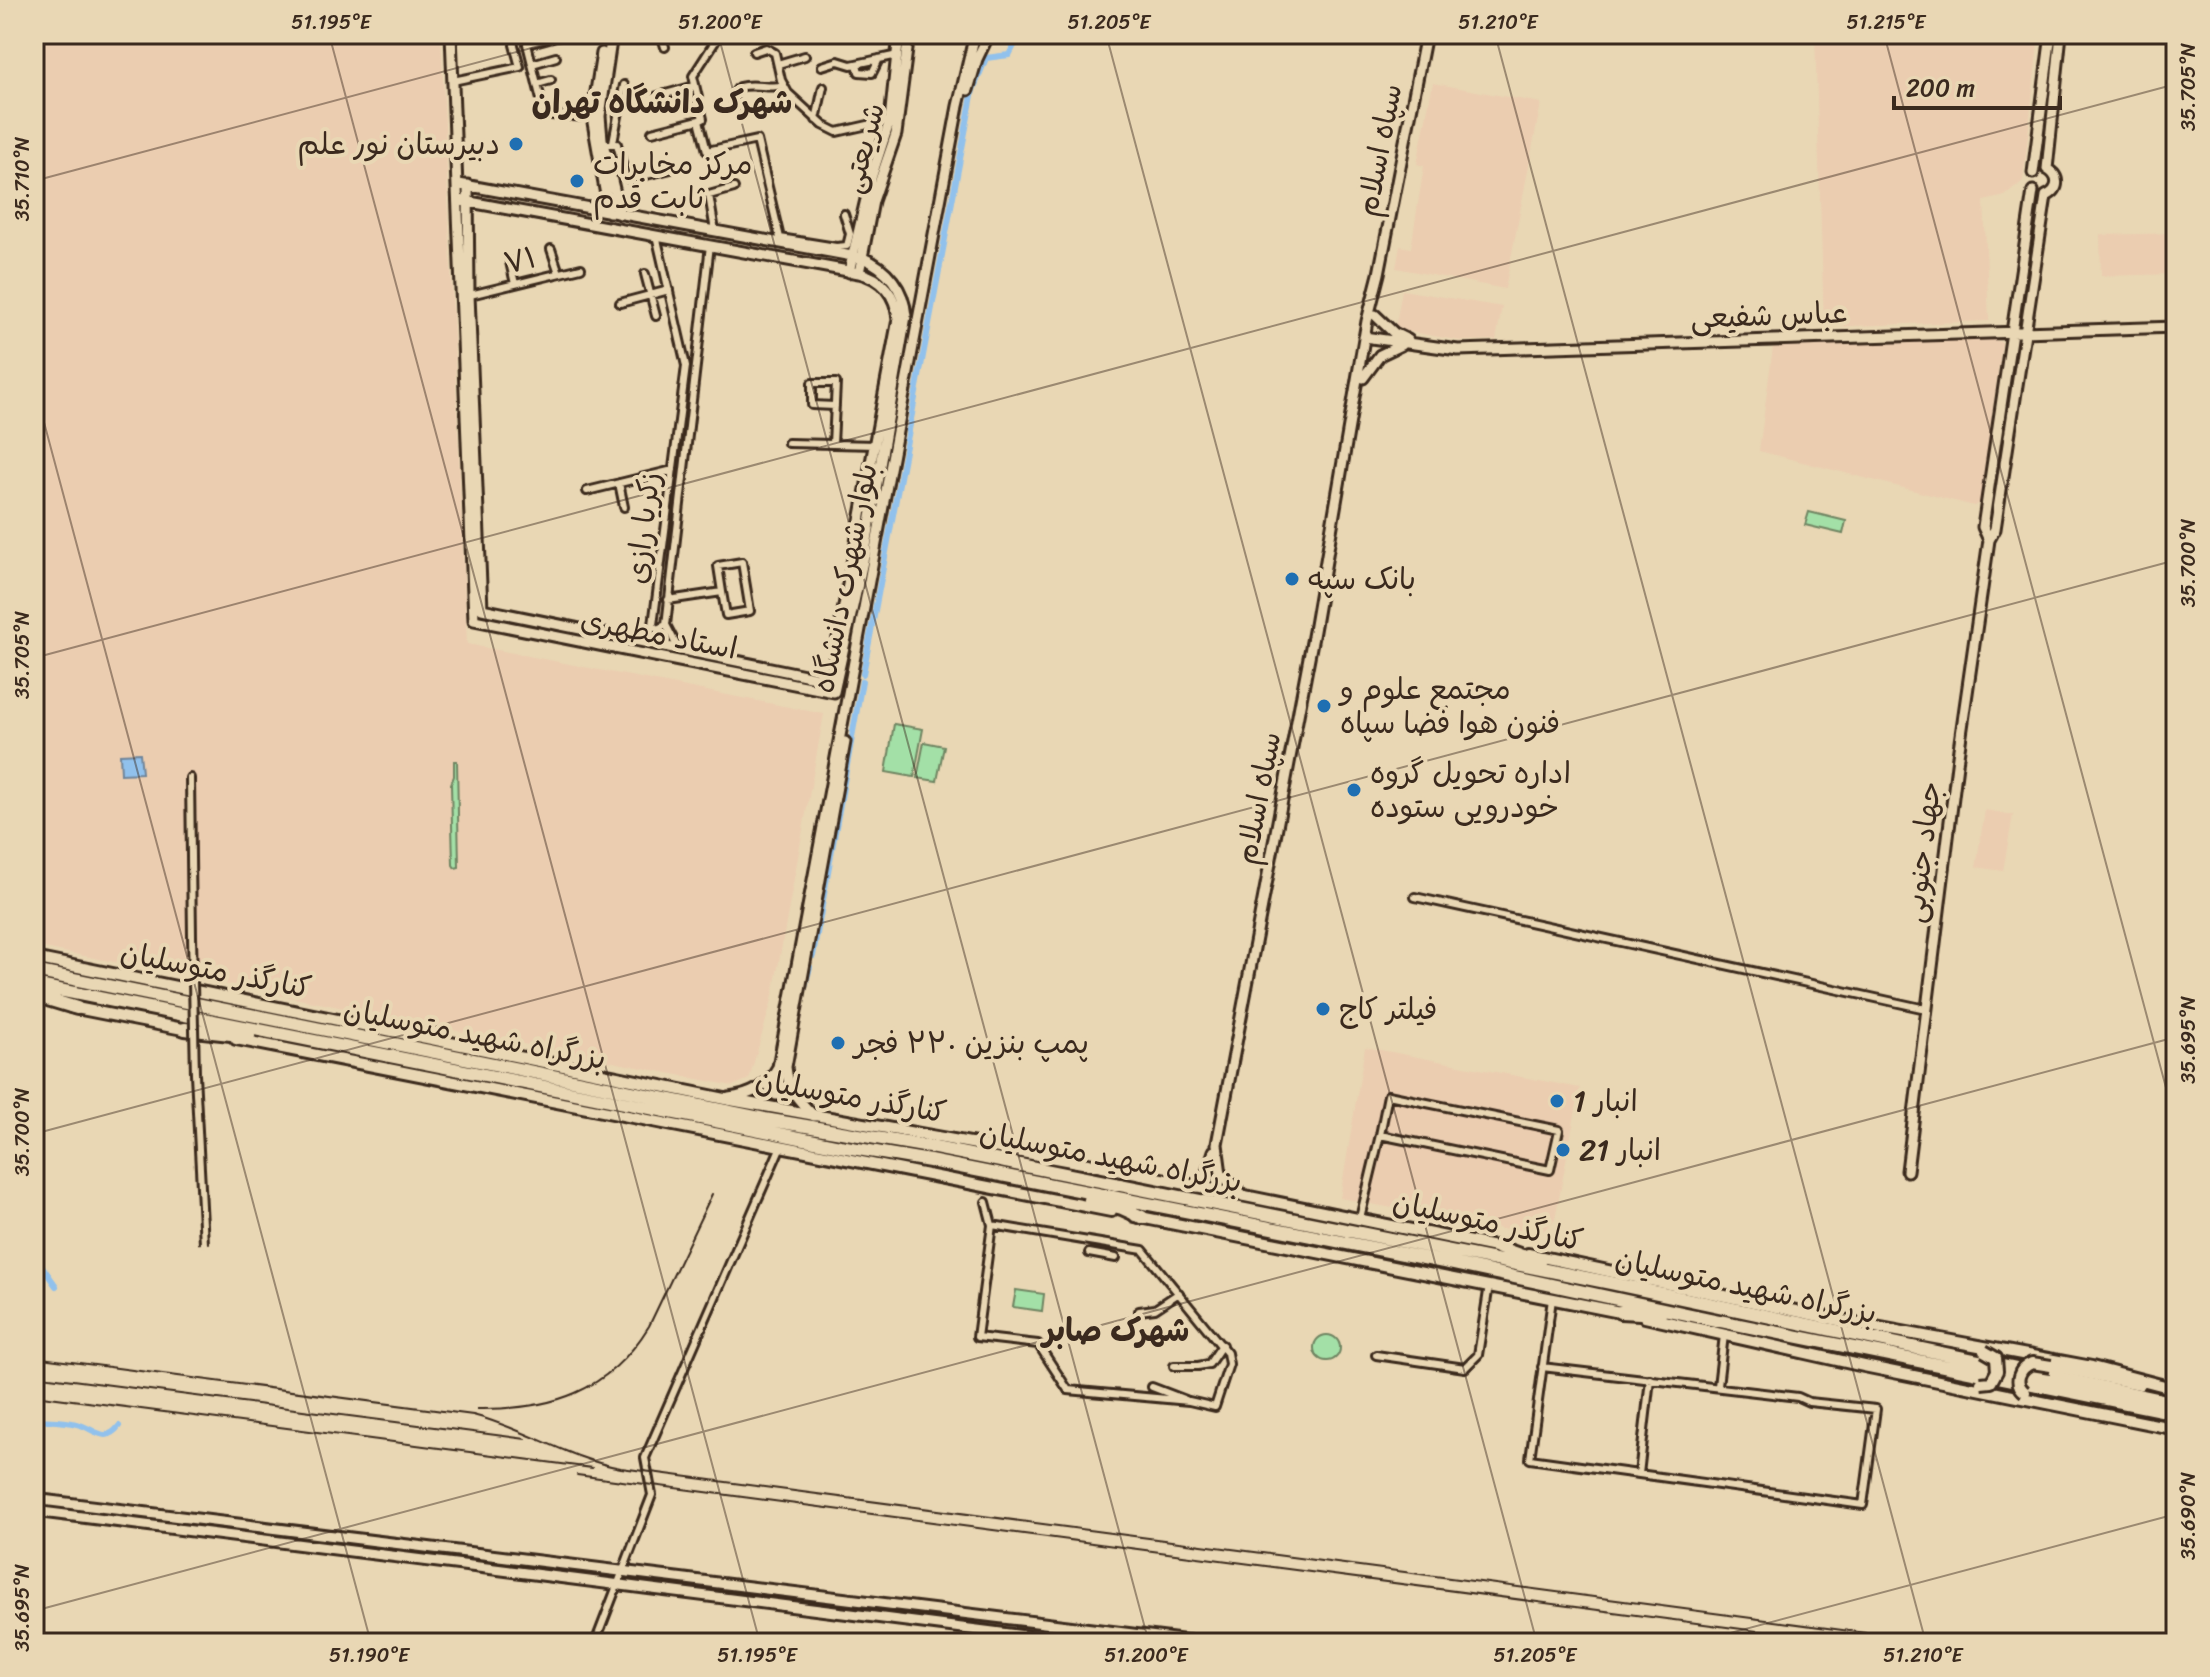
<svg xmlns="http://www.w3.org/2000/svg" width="2210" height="1677" viewBox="0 0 2210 1677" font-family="Sriracha,'Playpen Sans Arabic',sans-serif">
<rect width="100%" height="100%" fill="#e9d7b4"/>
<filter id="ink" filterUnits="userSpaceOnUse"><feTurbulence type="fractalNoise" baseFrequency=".0125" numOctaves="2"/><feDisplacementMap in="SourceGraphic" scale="16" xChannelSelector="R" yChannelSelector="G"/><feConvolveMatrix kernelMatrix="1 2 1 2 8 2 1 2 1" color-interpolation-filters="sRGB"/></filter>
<g filter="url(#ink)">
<path fill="#ebcdb0" d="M34 34H441L467 644 824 714 772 1000 749 1079 733 1086 34 946Z
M1815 34H2039L2023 181 2005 196 1984 201 1989 321 1824 327Z
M1433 83 1541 103 1505 289 1396 268 1400 246 1411 248 1424 166 1417 164Z
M2176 233V274L2101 276 2100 235Z
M1402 290 1502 307 1496 340 1461 341 1395 329Z
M1993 339 2002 343 1980 502 1974 506 1759 451 1773 347 1863 341Z
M1985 810 2013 815 2003 871 1976 867Z
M1365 1047 1580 1088 1555 1219 1539 1236 1340 1198Z"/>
<path fill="#a3e0a7" stroke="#6f8562" stroke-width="2" d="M1809 512 1846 521 1843 534 1805 525Z
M894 724 923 729 914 777 886 772Z
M924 742 944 746 937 781 917 778Z
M454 761H457L459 867 455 868 453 865 451 784 454 776Z
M1016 1290 1044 1294 1042 1311 1013 1307Z
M1314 1348a13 13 0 1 1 26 0a13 13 0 1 1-26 0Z"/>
<path fill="#91c1ec" stroke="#6f859a" stroke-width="2" d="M140 753 142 773 121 774 120 754Z"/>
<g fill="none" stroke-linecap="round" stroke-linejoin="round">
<path stroke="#91c1ec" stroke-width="6" d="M863 674 973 90 986 58 1009 55 1020 34
M813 956 862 681
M802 998 810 967
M34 1255 56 1286
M34 1420C48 1421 66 1420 80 1425 96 1430 105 1444 119 1426"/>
<g stroke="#3b2a1e" stroke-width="12">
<path id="street" d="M564 34 527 44 544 112 551 115 592 117
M661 34 665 47
M754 52 766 48 775 53 781 80 788 93 823 125 837 132 890 120
M532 64 556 57
M778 64 805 56
M857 64 859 72 872 73 879 59
M822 66 838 61 851 65 898 55
M453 81 520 67 514 45
M537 84 551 80
M647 99 695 86
M736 106 732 96 739 87C755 82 769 90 784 85
M699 120 707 151 757 140 780 238 836 247 847 246 850 234 844 214
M816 120 823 87
M652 132 703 119 693 76 720 34
M613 142 624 85
M603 144H617L625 175 630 179 671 169
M715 231 709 195 734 188
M656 235 686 366 653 625 657 629 666 625
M551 249 559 273
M510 262 515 284
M645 274 656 316
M466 296 581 268
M620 303 669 290
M788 443 877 445
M833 444 836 383H812V405L835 406
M619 483 624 507
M587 491 673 470
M668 600 722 592 718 566 742 562 750 611 726 615 722 592
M666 625 710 245
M666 625 679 650
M635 639 646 634 653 625
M190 778 192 936
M1415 897 1926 1009
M1388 1095 1559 1130 1550 1170 1380 1135Z
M986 1202 992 1225 977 1337 1038 1344 1068 1390 1189 1401 1215 1407 1229 1364 1227 1353 1143 1250 992 1225
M1360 1218 1380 1135
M1089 1253 1116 1258
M1139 1311 1155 1309 1179 1293
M1376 1355 1465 1368 1478 1355 1489 1285
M1174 1366H1198L1209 1364 1222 1345
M1542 1367 1798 1397 1809 1402 1876 1409 1863 1505 1530 1459 1552 1299
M1718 1386 1724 1335
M1152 1387 1186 1400
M1639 1474 1650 1379
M595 1643 652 1495 645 1458 781 1146"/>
</g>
<g stroke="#3b2a1e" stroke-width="15">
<path id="secondary" d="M451 34 474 620 834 692 865 552 906 316C904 289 887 268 863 258L459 184
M612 34 600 116 602 139 620 214
M602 53 592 117 609 212
M968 90 977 59 989 34
M2047 169 2061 34
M2033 173 2051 34
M468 185 469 295 482 609 834 681
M2046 196C2060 190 2060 176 2047 169
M459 200 859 273C882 278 896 295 898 319L828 691
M849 272 871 178 890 120 899 34
M859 273 873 201 896 134 909 34
M1375 315 1394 333 1408 340
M1364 337 1458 350 2176 327
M1363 378 1380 355 1401 345
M1989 540 1983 527 2033 191
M772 1079 770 1088 776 1095H783L789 1086
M729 1098C751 1095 767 1087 778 1067L958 106 975 34
M814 1116C798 1100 788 1090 786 1067L845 742
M1907 1171 1958 756 1989 540 1995 529 2046 196
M1197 1187 1203 1184 1214 1151
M1244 1196 1221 1174 1217 1144 1314 631 1367 321 1379 274 1426 34
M34 1499 1206 1643
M34 1511 1081 1643"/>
</g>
<g stroke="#3b2a1e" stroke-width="16">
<path id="primary" d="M34 958 725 1099 1088 1164 1505 1249
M71 1007 193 1031
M236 1039 1111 1211
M1135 1216 1625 1313
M1528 1254 1843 1321 2092 1367 2176 1389
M1645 1317 1864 1366 2176 1429
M2051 1366 2140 1384"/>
</g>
<g stroke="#3b2a1e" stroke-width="18">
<path id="highway" d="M34 971 765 1119 935 1148 1611 1283 2176 1403
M34 985 840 1146 930 1161 1454 1264 1710 1319 2176 1413
M34 995 77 1008
M185 1029 249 1036
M1090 1200 1122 1208 1142 1217
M1497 1247 1539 1262
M1620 1312 1660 1314"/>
</g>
<use href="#street" stroke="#e9d7b4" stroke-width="6"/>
<use href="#secondary" stroke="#e9d7b4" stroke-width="9"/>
<use href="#primary" stroke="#e9d7b4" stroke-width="10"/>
<use href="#highway" stroke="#e9d7b4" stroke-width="12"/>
<path stroke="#3b2a1e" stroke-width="2" d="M34 1357 473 1415C524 1428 569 1459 621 1468L1940 1643
M34 1375 526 1439
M34 1395 592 1468
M477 1409C551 1410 608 1393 649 1326L712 1194
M577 1475 1848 1643
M1603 1641 1617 1643
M1641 1641 1658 1643"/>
<g stroke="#3b2a1e" stroke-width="12" stroke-linecap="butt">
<path id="street-bridge" d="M192 936 195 1074 204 1244"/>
</g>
<g stroke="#3b2a1e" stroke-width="16" stroke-linecap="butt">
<path id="primary-bridge" d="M1981 1383 1991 1382 1997 1371 1996 1358 1984 1351
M2025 1392C2013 1383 2019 1368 2032 1363L2051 1366"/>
</g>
<use href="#street-bridge" stroke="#e9d7b4" stroke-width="6"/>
<use href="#primary-bridge" stroke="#e9d7b4" stroke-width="10"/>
</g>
</g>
<path fill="none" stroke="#3b2a1e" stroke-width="2" stroke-opacity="0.45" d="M329 34 760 1643M718 34 1149 1643M1106 34 1537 1643M1495 34 1926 1643M1884 34 2176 1125M34 181 584 34M34 385 371 1643M34 658 2176 84M34 1134 2176 560M34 1611 2176 1037M1693 1643 2176 1514"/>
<g fill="#1f6fb2" stroke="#e9d7b4" stroke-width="3">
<circle cx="516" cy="144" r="8"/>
<circle cx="577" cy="181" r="8"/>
<circle cx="1292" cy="579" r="8"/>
<circle cx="1324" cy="706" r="8"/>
<circle cx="1354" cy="790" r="8"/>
<circle cx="1323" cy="1009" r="8"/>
<circle cx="838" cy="1043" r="8"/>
<circle cx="1557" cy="1101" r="8"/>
<circle cx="1563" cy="1150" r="8"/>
</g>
<g text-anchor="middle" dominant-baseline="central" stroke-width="8" stroke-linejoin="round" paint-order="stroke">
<g font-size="30" fill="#3b2a1e" stroke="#e9d7b4" text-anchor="start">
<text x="500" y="144" text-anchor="end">دبیرستان نور علم</text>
<text x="593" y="164">مرکز مخابرات<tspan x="593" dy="34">ثابت قدم</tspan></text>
<text x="1308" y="579">بانک سپه</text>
<text x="1340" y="689">مجتمع علوم و<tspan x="1340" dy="34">فنون هوا فضا سپاه</tspan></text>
<text x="1370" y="773">اداره تحویل گروه<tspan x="1370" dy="34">خودرویی ستوده</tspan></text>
<text x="1339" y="1009">فیلتر کاج</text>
<text x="854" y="1043">پمپ بنزین ۲۲۰ فجر</text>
<text x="1573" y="1101">انبار 1</text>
<text x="1579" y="1150">انبار 21</text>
</g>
<g font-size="30" fill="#3b2a1e" stroke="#e9d7b4">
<text transform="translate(863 148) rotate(-75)">شریعتی</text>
<text transform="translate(1379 150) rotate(-79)">سپاه اسلام</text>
<text transform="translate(520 260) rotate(-14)">۷۱</text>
<text transform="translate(1769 315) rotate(-2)">عباس شفیعی</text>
<text transform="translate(643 528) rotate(-83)">زکریا رازی</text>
<text transform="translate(845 578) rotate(-79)">بلوار شهرک دانشگاه</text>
<text transform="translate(659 634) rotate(11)">استاد مطهری</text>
<text transform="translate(1258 798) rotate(-79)">سپاه اسلام</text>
<text transform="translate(1922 852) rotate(-83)">جهاد جنوبی</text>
<text transform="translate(216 970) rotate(11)">کنارگذر متوسلیان</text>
<text transform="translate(475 1034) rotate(11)">بزرگراه شهید متوسلیان</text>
<text transform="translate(851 1096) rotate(10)">کنارگذر متوسلیان</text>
<text transform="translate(1111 1157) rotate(11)">بزرگراه شهید متوسلیان</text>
<text transform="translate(1488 1221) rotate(12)">کنارگذر متوسلیان</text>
<text transform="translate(1746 1286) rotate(12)">بزرگراه شهید متوسلیان</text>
</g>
<g font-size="32" font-weight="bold" fill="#3b2a1e" stroke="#e9d7b4">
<text x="662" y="102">شهرک دانشگاه تهران</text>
<text x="1116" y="1330">شهرک صابر</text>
</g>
</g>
<rect width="2210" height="1677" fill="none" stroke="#e9d7b4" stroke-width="88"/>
<path d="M1894 96v12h166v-12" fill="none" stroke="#3b2a1e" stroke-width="4"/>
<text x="1906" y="96" font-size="24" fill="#3b2a1e" stroke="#e9d7b4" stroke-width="6" paint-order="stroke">200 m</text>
<rect x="44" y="44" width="2122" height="1589" fill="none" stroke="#3b2a1e" stroke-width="3"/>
<g font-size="20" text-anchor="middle" fill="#3b2a1e">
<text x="331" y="29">51.195°E</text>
<text x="720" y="29">51.200°E</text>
<text x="1109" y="29">51.205°E</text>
<text x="1498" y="29">51.210°E</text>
<text x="1886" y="29">51.215°E</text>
<text transform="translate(2188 87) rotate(-90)" y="7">35.705°N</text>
<text transform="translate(22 179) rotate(-90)" y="7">35.710°N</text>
<text transform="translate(2188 563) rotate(-90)" y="7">35.700°N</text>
<text transform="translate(22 655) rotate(-90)" y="7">35.705°N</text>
<text transform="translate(2188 1040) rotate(-90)" y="7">35.695°N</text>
<text transform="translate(22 1132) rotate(-90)" y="7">35.700°N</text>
<text transform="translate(2188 1516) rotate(-90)" y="7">35.690°N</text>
<text transform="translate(22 1608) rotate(-90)" y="7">35.695°N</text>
<text x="369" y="1662">51.190°E</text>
<text x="757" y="1662">51.195°E</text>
<text x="1146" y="1662">51.200°E</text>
<text x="1535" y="1662">51.205°E</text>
<text x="1923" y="1662">51.210°E</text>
</g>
</svg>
